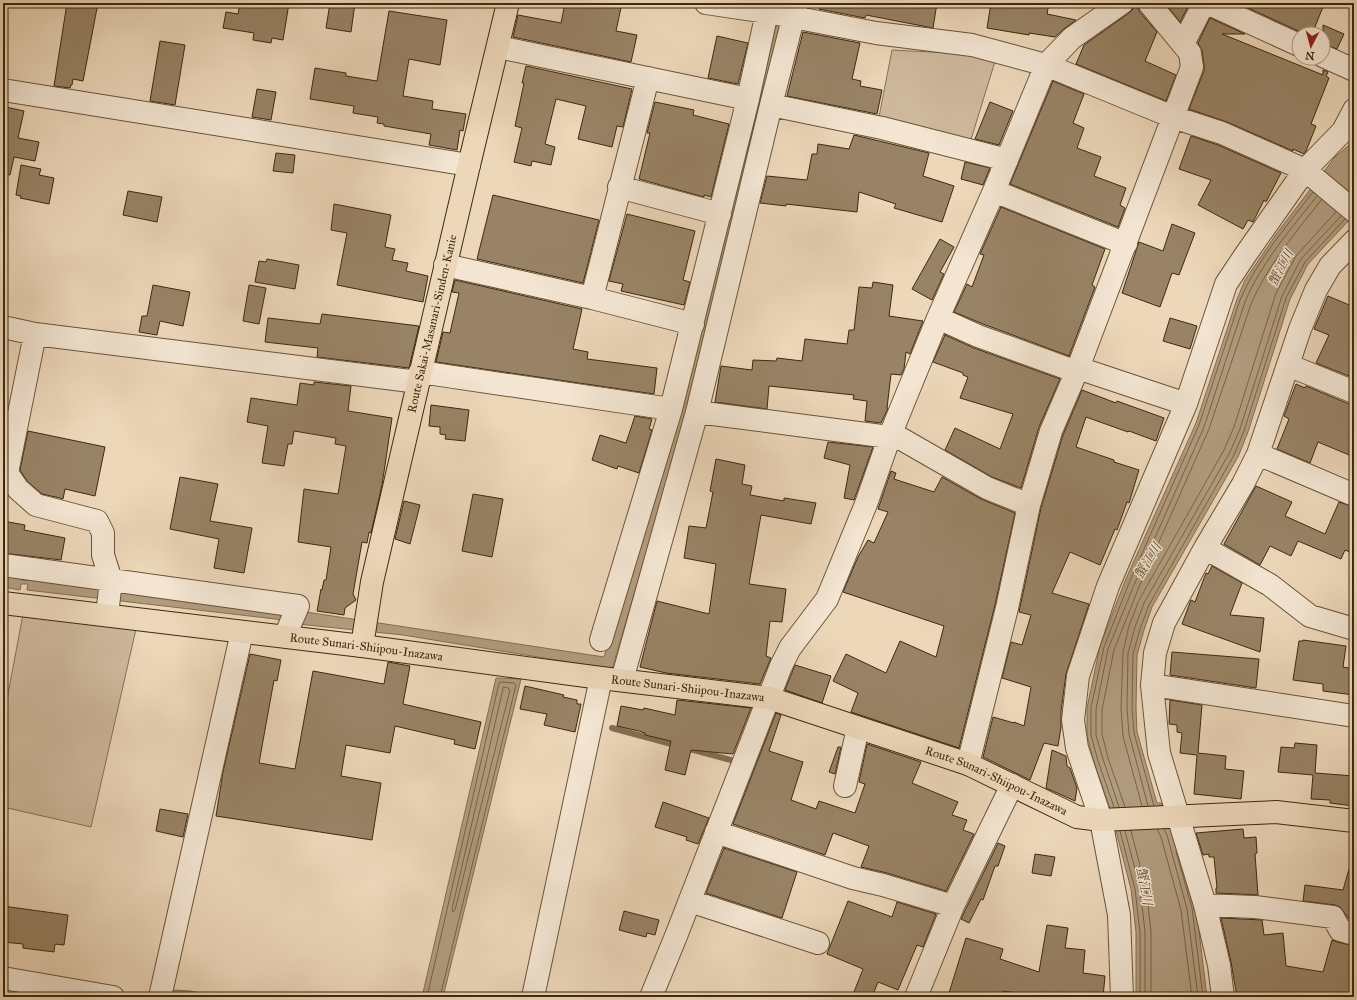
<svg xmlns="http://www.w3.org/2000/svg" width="1357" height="1000" viewBox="0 0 1357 1000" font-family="'IM FELL Great Primer','Noto Serif JP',serif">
<rect width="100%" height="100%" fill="#ecd7b9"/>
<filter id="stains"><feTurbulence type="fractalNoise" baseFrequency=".005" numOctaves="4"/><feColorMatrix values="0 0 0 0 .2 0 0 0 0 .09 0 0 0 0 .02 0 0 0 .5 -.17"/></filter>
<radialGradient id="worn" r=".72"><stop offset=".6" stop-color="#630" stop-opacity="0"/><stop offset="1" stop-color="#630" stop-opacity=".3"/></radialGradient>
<path fill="#ceb99c" stroke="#867154" d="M892 50 971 54 996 58 969 146 878 122Z
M23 614 136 629 91 827 3 807V721Z"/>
<path fill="#b19c7e" stroke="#836e50" d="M776 3H786L688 411 612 669 403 635 298 624 275 619 27 590 28 584H21L20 590 3 587V570L22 573 21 580 28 581 29 574 37 575 42 582 306 612 604 657 678 411Z
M1354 141V215L1308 264 1290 299 1248 432 1238 457 1152 607 1144 630 1137 655 1136 708 1137 732 1157 803H1161L1175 831 1196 907 1207 997H1136V932L1131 889 1110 808 1094 762 1087 736V708L1100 646 1125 581 1196 423 1237 299 1245 280 1277 233 1335 157Z
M496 678 521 679 443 997H422Z
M173 990 190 991 218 997H187L173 994Z"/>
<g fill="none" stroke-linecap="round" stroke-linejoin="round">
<path stroke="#786245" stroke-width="1" d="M504 687 508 688 510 690 455 910 453 912 452 909 503 689Z
M1142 806 1123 736 1121 708 1123 652 1129 626 1139 600 1224 450 1234 427 1276 293 1296 256 1336 212
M1148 806 1129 734 1127 708 1128 653 1135 627 1144 603 1230 452 1240 429 1282 296 1301 259 1341 216
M1154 806 1134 733 1132 708 1133 654 1140 629 1149 605 1234 455 1244 431 1286 298 1305 262 1345 219
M1114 807 1098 761 1091 735V708L1104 647 1129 583 1199 425 1240 300C1257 260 1287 226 1313 192
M1119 807 1103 759 1096 735V709L1108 649 1134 585 1204 427 1245 302C1261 263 1291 229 1317 196
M1125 807 1108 758 1102 734V710L1114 650 1139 587 1209 429 1251 304C1267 266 1296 232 1322 199
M1157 829 1161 837 1181 910 1192 997
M1164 829 1167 835 1187 909 1198 997
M1120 831 1135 889 1140 932V997
M1125 831 1140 888 1145 932V997
M1131 831 1146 888 1151 931V997
M1176 852 1192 908 1203 997
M427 997 499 683 500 682 514 683 516 685 440 997"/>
<path stroke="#836e50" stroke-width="6" d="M612 728 738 762"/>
</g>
<path fill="#988366" stroke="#3e290c" d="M67 3H98L83 81 73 79 72 85H71L70 88 54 86Z
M240 3H289L283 40 272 38 271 43 253 40 254 33 223 28 226 12 238 14Z
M330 3H355L351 32 326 28Z
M565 3H622L616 31 637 35 631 62 513 37 518 15 561 23Z
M820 3H937L933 28 866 15 865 18 819 9Z
M991 3H1049L1047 14 1076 20 1065 28 1055 37 1029 33V35L987 28Z
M1134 3H1137L1139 11 1157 32 1145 61 1176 75 1166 101 1076 64 1084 45 1129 13 1133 9Z
M1165 3H1190L1180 22Z
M1237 3H1313L1323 7 1312 34H1305Z
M389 11 447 20 440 65 409 59 403 96 433 101 432 109 466 114 463 131 460 130 457 150 429 145 431 134 384 126V124L377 123 378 117 353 113 354 106 310 99 315 68 346 73V76L377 81Z
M1210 18 1245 34H1222L1323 75V70L1328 72 1326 76 1329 78 1311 124 1316 126 1306 151 1304 154 1293 149V151L1227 122 1189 109 1204 71V65L1202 51 1198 43Z
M1323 25 1344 34 1337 49 1323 44Z
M803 32 860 43 852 79 861 81 860 86 882 90 877 114 787 96Z
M717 36 748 43 738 84 708 78Z
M160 41 185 45 175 105 150 101Z
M526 66 632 89 623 127 617 126 612 147 578 139 586 106 556 99 545 144 555 147 551 165 532 161 531 166 514 162 522 128 515 126 524 83H522Z
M1053 81 1084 94 1073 123 1084 128 1077 148 1101 157 1094 176 1126 188 1120 205 1125 208 1118 227 1010 184Z
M257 89 276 92 271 120 252 117Z
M655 102 694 110 693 115 729 124 711 197 704 195V197L639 179 650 133H647Z
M990 102 1013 111 999 145 975 139Z
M6 107 24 111 18 138 39 142 35 161 14 157 10 175 3 174V119Z
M854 135 929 153 923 176 954 186 942 222 894 208 896 204 859 192 857 212 786 204V206L760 203 767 176 807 180 812 154H817L818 144 849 149Z
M1191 136 1218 145 1281 173 1266 202 1264 200 1253 222 1248 220 1243 229 1198 205 1211 180 1179 169Z
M276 153 295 155 293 173 273 171Z
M965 162 990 168 983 185 961 179Z
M21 165 41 169 39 175 54 178 49 204 20 198 21 196 16 195Z
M128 191 162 197 157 222 123 215Z
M493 195 599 220 583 283 477 259Z
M334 204 391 215 385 247 395 249 392 260 408 263 406 271 428 276 423 302 337 285 347 233 331 230Z
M1001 207 1105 249 1092 285 1095 287 1069 356 983 324 954 312 967 284 972 287 984 255 980 254Z
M627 214 695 231 683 280 690 282 684 305 621 291 623 284 609 281Z
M1172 224 1195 233 1179 275 1172 273 1160 307 1122 293 1139 242 1163 251Z
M940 239 954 247 940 272 944 274 932 300 912 289Z
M267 259 299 265 295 289 255 282 259 261 266 262Z
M455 280 582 309 573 349 588 352 587 359 657 368 654 394 436 362 443 332 450 333 459 293 452 292Z
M873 282 893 285 889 316 923 321 910 354 906 352 904 369 901 375 891 374 887 408H888L881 423 865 421 867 401 853 399 854 395 769 386 767 409 715 402 721 366 752 370 753 360 776 361 777 358 802 361 805 339 847 344 849 330H854L859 287 872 288Z
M153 285 190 292 183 326 160 321 157 335 139 332 142 316H147Z
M249 285 266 288 259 324 243 321Z
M1328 296 1354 307V378L1316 363 1329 335 1314 329Z
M322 314 419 326 409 368 317 357 318 348 265 342 268 318 320 324Z
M1170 318 1197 326 1190 349 1163 341Z
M945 335 974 348 1060 379 1039 427 1021 488 992 477 945 450 955 428 1000 449 1013 414 960 398 968 377 963 375V373L933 362Z
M314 382 351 386 348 411 392 418 382 485 371 533 369 532 367 543 362 542 353 594 356 600 345 608 344 615 317 611 321 589 322 590 324 580H326L331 547 298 542 304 489 338 494 346 446 335 444 336 438 294 431 292 444H288L284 466 262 463 268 426 247 422 251 398 297 405 300 383 314 385Z
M1296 384 1305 388 1306 386 1349 404H1354V457L1318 442 1310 463 1277 449 1289 419 1284 416Z
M1082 390 1116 403 1117 401 1164 418 1156 441 1129 431 1128 432 1086 417 1076 447 1114 460V462L1139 470 1129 503 1127 502 1117 530 1115 529 1100 565 1070 552 1052 593 1089 604 1066 674 1061 711V727L1058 746 1044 743 1030 780 983 757 993 717 1014 723V722L1024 726 1031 687 1002 678 1011 642 1022 645 1031 615 1019 612 1041 508 1063 435Z
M431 405 469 410 465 441 445 439 446 435 440 434V427L429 426Z
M635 416 652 419 649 429 652 430 639 473 618 466 617 469 592 460 600 435 626 443Z
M28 431 105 447 95 496 65 489 63 499 60 498 42 494 27 481 20 470Z
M828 442 873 447 854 500 844 498 850 465 824 458Z
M716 459 745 465 742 484 752 486 750 495 784 501V498L816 503 811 524 761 515 749 584 786 589 782 622 770 621 766 656 771 658 760 684 666 673 640 667 657 601 709 614 716 564 684 558 689 526 706 528 713 492 710 491Z
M891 471 896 473 894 479 934 492 942 477 981 499 1015 513 995 605 959 748 851 712 858 693 833 681 846 654 886 673 900 641 936 657 944 626 843 592 858 557 868 540 874 543 888 512 878 509Z
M180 477 218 484 210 521 252 528 244 573 214 568 219 539 170 529Z
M1256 486 1292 502 1285 516 1325 534 1339 502 1354 507V554L1345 550 1341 559 1298 541 1291 556 1270 546 1260 565 1224 544Z
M473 494 503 499 492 557 462 551Z
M404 501 420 505 410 544 395 539Z
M3 521 25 525 24 530 65 538 61 560 3 553Z
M1212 566 1242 583 1230 615 1264 618 1260 652 1182 624 1191 600 1195 602 1206 573 1208 574Z
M1303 640 1346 646 1343 667 1354 669V695L1323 691V684L1293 680 1299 641H1303Z
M1172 652 1259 659 1256 688 1170 675Z
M250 654 281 660 277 681 274 680 259 763 295 769 313 671 384 684 388 662 410 666 403 704 481 722 475 749 454 744 455 740 395 726 390 753 346 745 341 776 381 783 372 840 216 816 223 772Z
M795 665 831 676 822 703 785 690Z
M525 686 564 695 563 697 577 700V704H581L575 732 544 725 547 714 520 709Z
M677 700 751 708 733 754 691 750 685 775 665 770 671 741 645 735V733L639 731 617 726 621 706 643 710 644 708 675 715Z
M1170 700 1202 705 1198 753 1226 756 1225 769 1244 771 1241 799 1194 794 1197 755 1180 753 1182 733 1177 732V725L1169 724Z
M776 713 781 715 769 751 803 762 791 800 816 809 819 801 855 813 865 784 859 782 867 744 921 762 912 783 958 802 952 815 967 820 963 830 974 834 946 891 887 873 861 867 869 846 833 833 825 855 733 824Z
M1295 743 1317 745 1315 773 1354 776V806L1330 803V800L1311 799 1313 775 1278 772 1281 747 1294 748Z
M838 747H841L835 774 829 772Z
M1052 750 1066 756 1067 766 1070 768 1077 788 1075 801 1046 788Z
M663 802 709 818 698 844 686 840 687 837 655 827Z
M160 809 188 814 183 837 156 831Z
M1243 829 1244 838 1256 837 1257 853 1255 854 1258 895 1216 893V888H1217L1214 857H1209V854L1203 855 1196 833Z
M998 843 1005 846 998 866H995L983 900 981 899 969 923 961 919Z
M724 848 797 872 782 918 706 893Z
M1035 854 1055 857 1051 876 1032 873Z
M1349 869 1354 870V921L1349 919 1340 907 1335 905 1303 901 1305 885 1343 890Z
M848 901 892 917 897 902 936 914 923 947 917 945 898 990 878 982 872 997H852L863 969 827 954Z
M3 906 68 915 64 945 55 944 54 952 23 948V944L3 942Z
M624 911 659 920 655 935 647 933 646 937 619 930Z
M1221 918 1262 920 1264 935 1283 933 1286 966 1323 972 1332 940 1337 942 1354 946V997H1237L1231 962Z
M1047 925 1068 928 1065 948 1085 950 1083 973 1105 976 1103 997H1040L1003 991 1001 997H952L953 994 949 993 966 938 1003 949 1000 959 1039 972Z"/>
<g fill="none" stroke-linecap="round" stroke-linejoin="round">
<g stroke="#6a5437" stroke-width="24">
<path id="minor" d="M706 3 767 12 876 33 972 45 1046 65 1173 117 1222 133 1305 170 1354 211
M1207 3 1299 45
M1183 44 1204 3
M498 47 748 99
M1323 56 1354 70
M3 90 469 165
M771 105 882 128 1007 160
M619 187 720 214
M994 191 1126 244
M445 265 592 298 693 324
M592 298 648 78
M938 318 978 336 1077 372
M3 327 35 334 418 382
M35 334 7 473 18 489 36 505 97 521 103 533V555L111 580 107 615
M1288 365 1354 392
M1078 368 1186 404
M420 372 671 409 748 99 769 3
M697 412 889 437
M891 433 987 488 1029 505
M1258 454 1354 495
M1205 548 1270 585 1310 616 1354 629
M3 565 298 606 285 636
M601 640 671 409
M622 680 697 412 771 105 797 3
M1152 685 1354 716
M968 764 1007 608 1029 505 1051 431 1078 368 1192 67 1190 53 1149 3
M845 786 858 728
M716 832 853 878 883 885 953 906
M690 901 818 943
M1205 905 1255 907 1333 917 1340 930 1354 934
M3 978 113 997
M160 997 242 632
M533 997 601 678
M651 997 676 936 781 666 790 648 827 599 866 504 891 433 938 318 994 191 1046 65 1072 38 1122 3
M916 997 953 906 1012 785
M1122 997 1119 915 1101 820 1077 748 1073 720 1078 676 1108 586 1186 404 1226 284 1246 254 1305 170 1343 131 1354 110
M1223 997 1219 965 1205 905 1159 753 1152 685 1155 653 1164 623 1205 548 1243 484 1258 454 1300 329 1316 290 1330 266 1354 241"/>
</g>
<g stroke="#3e290c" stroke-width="24">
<g id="major">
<path id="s1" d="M3 603 362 646 601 678 769 698 968 764 1077 817 1101 820 1276 812 1354 821"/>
<path id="s2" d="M362 646 372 582 469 165 508 3"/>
</g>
</g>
<use href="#minor" stroke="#f3e5d2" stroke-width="22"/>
<use href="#major" stroke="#ecd7b9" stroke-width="22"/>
</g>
<g text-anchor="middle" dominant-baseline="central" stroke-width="3" stroke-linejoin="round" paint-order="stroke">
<g font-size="12" fill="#3e290c" stroke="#f3e5d2">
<text stroke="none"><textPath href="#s2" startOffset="330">Route Sakai-Masanari-Sinden-Kanie</textPath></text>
<text stroke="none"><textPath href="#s1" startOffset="366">Route Sunari-Shiipou-Inazawa</textPath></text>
<text stroke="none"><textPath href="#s1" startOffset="690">Route Sunari-Shiipou-Inazawa</textPath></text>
<text stroke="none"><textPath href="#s1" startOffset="1014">Route Sunari-Shiipou-Inazawa</textPath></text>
</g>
<g font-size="13" font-style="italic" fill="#604c2e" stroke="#f3e5d2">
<text transform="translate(1281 268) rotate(-62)">蟹江川</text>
<text transform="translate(1148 561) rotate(-58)">蟹江川</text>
<text transform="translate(1144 886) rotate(80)">蟹江川</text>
</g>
</g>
<rect width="1357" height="1000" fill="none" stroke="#ecd7b9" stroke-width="16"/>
<rect x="4" y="4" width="1349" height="992" fill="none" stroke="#3e290c" stroke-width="2"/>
<rect x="8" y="8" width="1341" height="984" fill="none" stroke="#3e290c"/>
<g transform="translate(1311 46) rotate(186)"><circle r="19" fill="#f3e5d2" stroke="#ab9a83"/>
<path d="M0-3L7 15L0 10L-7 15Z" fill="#8f2418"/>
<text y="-6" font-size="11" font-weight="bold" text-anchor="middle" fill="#3e290c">N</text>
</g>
<rect width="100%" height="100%" filter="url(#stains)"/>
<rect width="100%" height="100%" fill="url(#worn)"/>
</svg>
